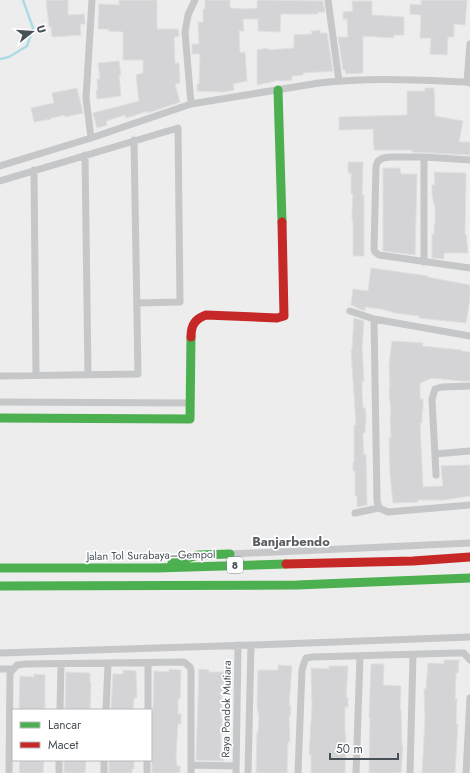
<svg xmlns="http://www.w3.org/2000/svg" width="470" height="773" viewBox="0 0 470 773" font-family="Jost,sans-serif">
<rect width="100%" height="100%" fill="#eeeded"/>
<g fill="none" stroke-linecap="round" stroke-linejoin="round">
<path stroke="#acdbe5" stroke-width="2.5" d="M0 59 9 57 27 46 33 28 23 0"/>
</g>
<path fill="#d4d4d6" stroke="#dfdfe0" d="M46 0H68V15L84 14 85 24H80L81 35 52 37 51 27H49Z
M119 0H157V29H178L179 36 174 37 175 63H179L180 83 175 84 180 102 148 113V111L126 118 125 115 106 121 107 125 97 128 93 113 139 101 136 75 143 73V60H123V32L108 31 109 29H98L99 4 119 5Z
M205 0H230V8L246 9 257 8V1L260 0 323 1 325 12H318V14H281L280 32 258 31V19H243L244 31H239L240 53 245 52 247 81 233 84 234 90 223 92 197 91V84H199L200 54H192V44H199L198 22H203V9H205Z
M421 0H467L465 25 454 24V37H448L447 55 430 54 431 38H420L421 15 410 14V4L421 5Z
M352 1H372V15L404 17V35H394L393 38 363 36V73L346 74 345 70H343L338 37H348L347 19H343V12L353 11Z
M320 30V33H327L333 71 303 73V75L292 76V80L279 81V80L257 85V50L268 48V50L294 48V35L312 34 311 31Z
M119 61 121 75H119L121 96 97 99 96 90H98L97 79H100L98 63Z
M77 88 83 113 65 117V115L51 118V119L34 122 31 108 54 103 52 93Z
M425 88H434L435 116 463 121 459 142H470V155L412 152V150H374L373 129 339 130V117L407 115V91H425Z
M348 162H363L362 195H364V256H353V220H352V212L353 194H351V173H348Z
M383 168H400L401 174H417L415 255 383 251Z
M434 172 466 173 465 234H466L468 253H444V259L432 258V234H434V224H435V205H434L432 194V185H435Z
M371 268 428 276 427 277 470 285V299L466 323 419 318V316L395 313 382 309 365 307V311L355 307V306L351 305 353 289 368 291Z
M354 318 364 321 362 349 364 381H362V393L363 408H365L366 417 365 433H363V440L364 455 366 454 367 505 357 507V496H355V471H353V462H354V425H356L351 350H352Z
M392 341 423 343 422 346 461 350V351L470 352V381H462L432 378 420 383V399H423V411H422V423H420L423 487 443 486 441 466 467 465H470V496L444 500H418V502L393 503 390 473 389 438H391L390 415H391L389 388H390L389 365Z
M444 660H459L458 673H456L455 699H457L456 724H458L455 773H422L425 719 424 689H426L428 663 444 664Z
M371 664H384L383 685 401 686 400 709H401L402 746H403L401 772 399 773H369L370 718H369Z
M278 665 292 666 289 706H291L290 716H289L290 742H288L287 773H256L257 732H258L259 718 257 705 258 670H278Z
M329 666H348L346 697 348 698V707H345V735H346L345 773H311V755H309L312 706 311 668 329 669Z
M169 669 181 670 180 699H178V714H181V724H178L176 757 177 766H180V773H152L151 714 153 710 154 671 169 672Z
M199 669 209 670V672H225L224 684H222L221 718H222V727H221V752H223V761L196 760Z
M123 670 136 671 137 698H134L133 710H111L113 674H123Z
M66 672 90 673V683H91L90 710 65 709Z
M34 674 45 675V709L19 710 20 676 34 677Z
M20 760H44L43 773H19Z
M64 760H86L85 773H64Z
M109 760H134V769H132V773H109Z"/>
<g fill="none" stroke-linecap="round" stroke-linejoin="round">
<path stroke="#c5c7c8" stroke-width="7" d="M195 0 188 15 185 32 191 104 319 83C369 77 418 80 467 82
M328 0 339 81
M470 44 467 82 470 83
M91 138 86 98 92 0
M85 155 88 375
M424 157V262
M470 160 424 157H390L383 158 378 161 376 166 374 249 375 252 379 255 470 268
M0 166 91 138 191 104
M34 170 36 375
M0 181 178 128 180 302 137 303
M350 311 374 319
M470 336 374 319 377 501 379 508 388 512 470 505
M0 376 138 374 134 140
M0 402 190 403
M435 454 470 451
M436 475 432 399 435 389 442 387 470 386
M355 513 379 508
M230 554 470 543
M0 653 251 645 470 637
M0 669H13
M60 710 61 664
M106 710 108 664
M148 710V663
M191 765 236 766
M9 773 10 673 17 665 26 664 184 662 190 667 191 670V773
M59 773V760
M104 773V760
M147 773V760
M236 773 238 645
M248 773 251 645
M298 773 302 670 304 663 306 658 313 657 457 653H464L470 660
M356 773 360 657
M410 773 413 655
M466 773 470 698"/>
<path stroke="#4caf50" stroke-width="9" d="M278 90 282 222
M0 418 190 419 191 337
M172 563 198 555 230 554
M0 568H157L286 564
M0 586 297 585 470 578"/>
<path stroke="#c62828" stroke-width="9" d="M191 337C191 325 195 319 206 315L277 318 284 316 282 222
M286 564 413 561 470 557"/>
</g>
<g text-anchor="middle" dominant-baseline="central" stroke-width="3.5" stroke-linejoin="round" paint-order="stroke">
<rect fill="#fff" stroke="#7e8489" stroke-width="1" x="227" y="557" width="16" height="16" rx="3"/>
<g font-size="10" font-weight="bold" fill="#475057">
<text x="235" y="565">8</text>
</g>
<g font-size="11" fill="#475057" stroke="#fff">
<text transform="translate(151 555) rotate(-1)">Jalan Tol Surabaya–Gempol</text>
<text transform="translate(226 709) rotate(-89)">Raya Pondok Mutiara</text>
</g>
<g font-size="13" font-weight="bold" fill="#5a5d60" stroke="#fff">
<text x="291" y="541">Banjarbendo</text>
</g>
</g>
<rect x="12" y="709" width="140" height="52" fill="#ffffff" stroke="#b5b9bc"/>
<rect x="20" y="722" width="20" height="6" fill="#4caf50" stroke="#b5b9bc"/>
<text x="48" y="729" font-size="12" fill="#475057">Lancar</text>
<rect x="20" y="742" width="20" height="6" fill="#c62828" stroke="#b5b9bc"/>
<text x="48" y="749" font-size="12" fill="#475057">Macet</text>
<g transform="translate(32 32) rotate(73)" stroke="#ffffff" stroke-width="3" paint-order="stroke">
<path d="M0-3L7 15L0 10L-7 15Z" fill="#475057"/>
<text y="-6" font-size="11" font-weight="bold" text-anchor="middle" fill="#475057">U</text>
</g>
<path d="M330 753v6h68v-6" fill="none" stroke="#475057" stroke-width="2"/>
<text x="336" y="753" font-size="12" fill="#475057" stroke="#ffffff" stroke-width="3" paint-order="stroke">50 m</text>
</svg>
